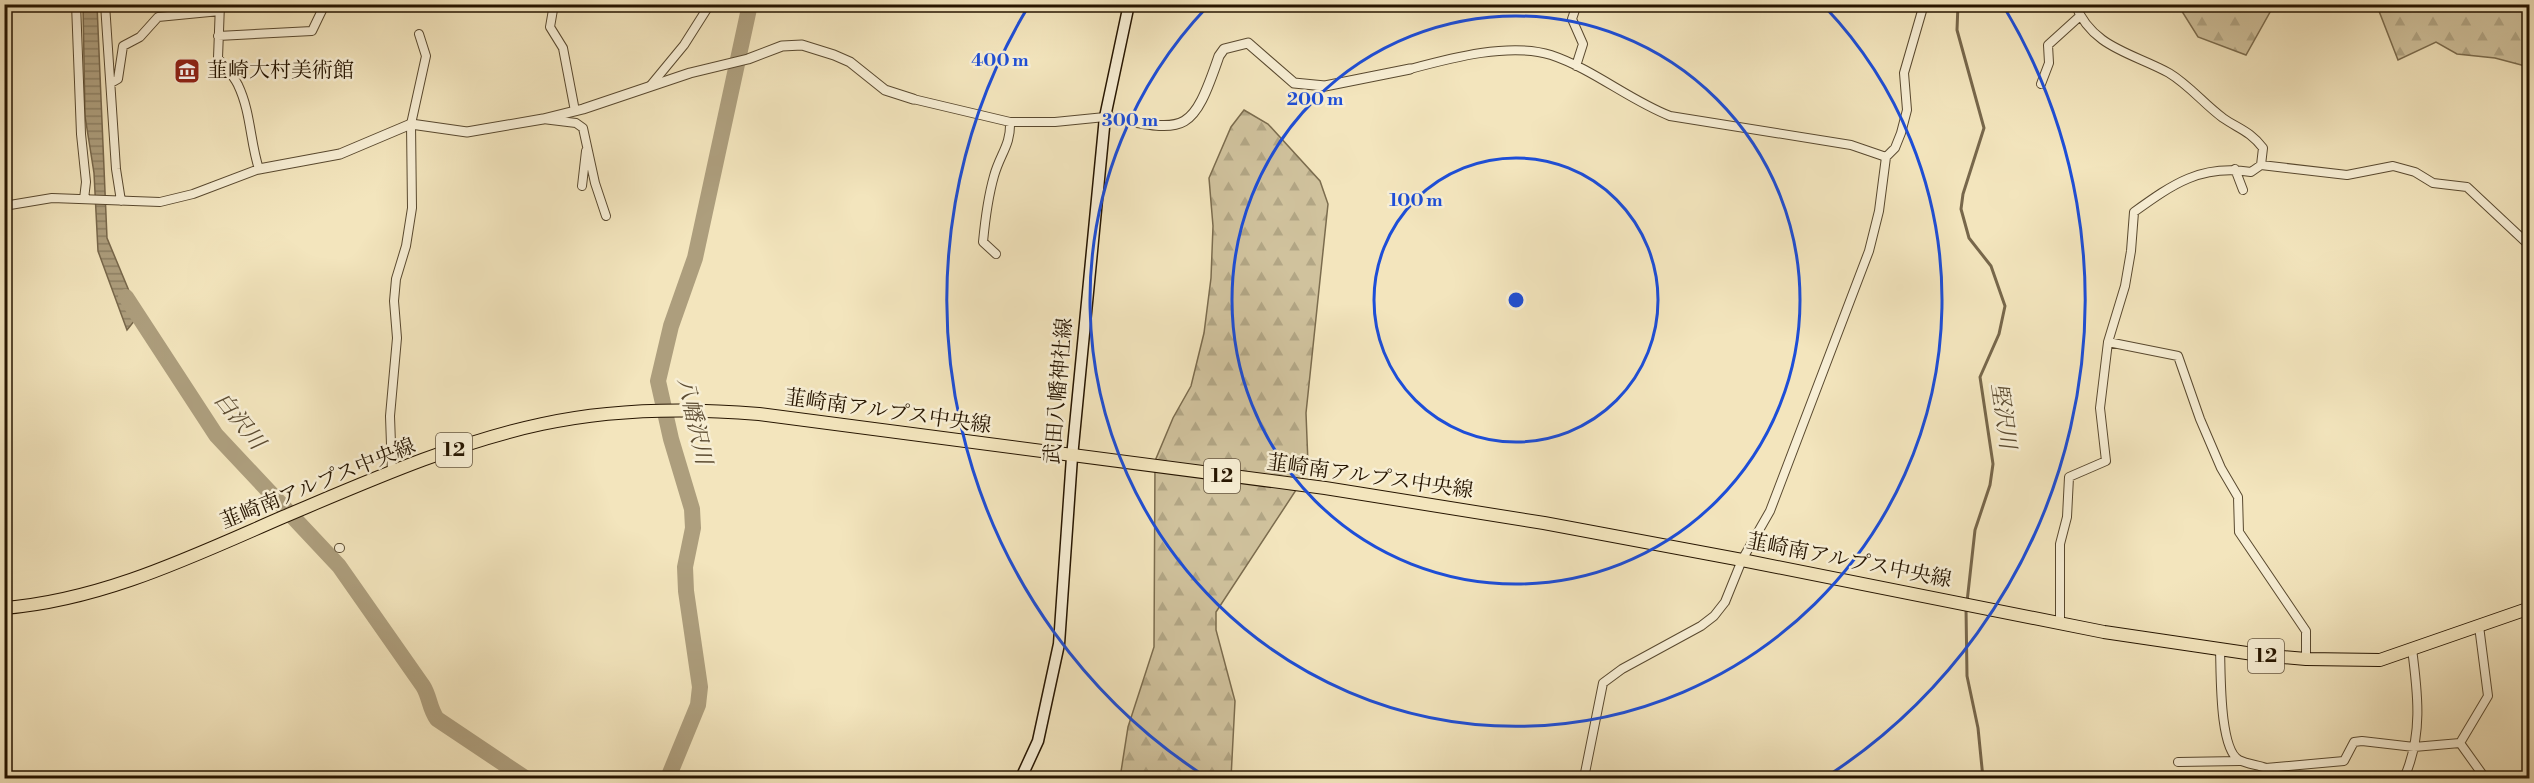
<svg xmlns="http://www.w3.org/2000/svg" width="2534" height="783" viewBox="0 0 2534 783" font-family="'Libre Bodoni','Noto Serif JP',serif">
<defs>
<pattern id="forest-firs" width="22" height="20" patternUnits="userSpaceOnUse" patternTransform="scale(1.5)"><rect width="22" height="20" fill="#d0c29d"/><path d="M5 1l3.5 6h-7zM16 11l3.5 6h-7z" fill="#b2a685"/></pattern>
<pattern id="water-rules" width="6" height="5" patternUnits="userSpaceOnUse" patternTransform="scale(1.5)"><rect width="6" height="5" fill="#ad9e7d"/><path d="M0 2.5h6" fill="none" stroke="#8d8064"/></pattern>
</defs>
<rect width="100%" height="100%" fill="#f3e5bd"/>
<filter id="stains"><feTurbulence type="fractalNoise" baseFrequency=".00333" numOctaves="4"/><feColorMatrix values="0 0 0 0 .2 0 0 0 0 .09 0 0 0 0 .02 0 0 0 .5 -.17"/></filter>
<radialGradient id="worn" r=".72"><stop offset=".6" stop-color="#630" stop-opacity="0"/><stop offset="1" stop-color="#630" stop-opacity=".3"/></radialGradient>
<path fill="url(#forest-firs)" stroke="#7b6c4e" stroke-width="1.5" d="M2178 5H2274L2246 55 2198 37Z
M2373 5H2529V67L2495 58 2457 54 2436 42 2398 60 2377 6Z
M1244 110 1268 124 1320 181 1328 204 1306 413 1308 464 1300 484 1216 612V630L1235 701 1231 778H1120L1128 727 1154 647 1155 461 1173 418 1191 386 1204 333 1211 278 1213 226 1209 178 1231 127Z"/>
<path fill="url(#water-rules)" stroke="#77674b" stroke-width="1.5" d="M83 5H97L107 238 139 315 127 330 98 251 94 173 85 116Z"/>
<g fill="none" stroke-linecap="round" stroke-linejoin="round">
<path stroke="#77674b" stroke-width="3" d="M1958 4 1957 30 1984 128 1963 194 1961 209 1969 238 1991 266 2005 306 1999 334 1980 377 1993 464 1990 485 1975 530 1967 602
M1966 608 1967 676 1978 728 1983 778"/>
<path stroke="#ad9e7d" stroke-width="16" d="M126 297 216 435 339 566 423 686C430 697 429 708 437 719L525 778
M668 778 698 705 700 687 686 591 685 567 693 528 692 509 671 439 658 381 671 326 695 258 750 4"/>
<g stroke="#59492f" stroke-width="10">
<path id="minor" d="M76 4 81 134 86 182 84 199
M105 4 116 169 121 201
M554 4 550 27 563 48 575 111
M2075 4C2092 48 2133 53 2169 73 2189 85 2204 104 2223 118 2239 129 2250 131 2263 148L2261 165
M218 36 312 31 325 4
M1576 66 1583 44 1572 19 1577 4
M1410 69C1451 58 1510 42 1551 55 1593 69 1629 100 1670 116L1851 145 1886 157
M111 83 118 79 123 46 140 37 158 17 220 11
M2041 84 2049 63 2048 45 2080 16
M651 85 684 45 710 4
M913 99 1010 122H1055L1105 117
M543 119 576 123 583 128 595 183 606 216
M2235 169 2243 190
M582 186 586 151
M4 206 52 198 160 202 193 194 259 169C250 142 251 112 238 85 234 76 225 67 218 58L220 4
M996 254 983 242C985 221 988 197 994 176 1000 154 1011 145 1010 122
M2108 342 2178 356 2200 419 2221 468 2238 497 2239 532 2306 631V659
M392 473 390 416 397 338 394 301 396 279 406 246 412 208 411 124 426 56 419 34
M339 548H340
M2060 623V544L2067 517 2069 477 2106 461 2100 408 2108 342 2125 286 2131 251 2134 212C2173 184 2201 164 2251 172L2261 165 2347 175 2393 166 2415 172 2433 183 2467 187 2530 246
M2479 626 2488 696 2460 743 2485 778
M2220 650C2221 672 2219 749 2239 760 2247 764 2258 765 2266 768L2271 778
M2178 762 2240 761
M2266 768 2344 761 2354 742 2362 741 2414 747 2460 743
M1584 778 1603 683 1622 669 1701 626 1714 616 1725 602 1742 560 1770 511 1869 251 1879 211 1886 157 1895 148 1901 133 1907 110 1904 73 1924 4
M2404 778C2423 736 2418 694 2412 649"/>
</g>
<g stroke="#59492f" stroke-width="11">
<path id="tertiary" d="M1105 117C1185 131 1191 138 1219 56L1224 49 1248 43 1294 83 1325 86 1410 69
M259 169 340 154 411 124 467 132 543 119 583 109 690 73 748 59 782 46 802 45 834 55 850 62 885 90 913 99"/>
</g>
<g stroke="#261500" stroke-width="13">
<path id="secondary" d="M1021 778 1038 741 1059 644 1072 457 1105 117 1129 4"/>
</g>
<g stroke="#261500" stroke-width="14">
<path id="primary" d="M4 608C103 600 193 556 283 517 366 482 453 443 542 424 611 409 689 408 759 414L1325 488 1544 523 1742 560 2104 632 2260 655 2306 659 2380 660 2530 608"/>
</g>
<use href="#minor" stroke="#f7eed4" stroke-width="8"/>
<use href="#tertiary" stroke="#f7eed4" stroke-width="9"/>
<use href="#secondary" stroke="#f7eed4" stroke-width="10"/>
<use href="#primary" stroke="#f3e5bd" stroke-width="12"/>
</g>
<g fill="none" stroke="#1d4ed8" stroke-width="3">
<circle cx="1516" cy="300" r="142"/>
<circle cx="1516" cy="300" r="284"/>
<path d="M1825 7A426 426 0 1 1 1207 7"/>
<path d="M1206 777A569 569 0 0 1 1028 7M2004 7A569 569 0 0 1 1826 777"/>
</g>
<defs>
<g id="museum-square" transform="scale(1.35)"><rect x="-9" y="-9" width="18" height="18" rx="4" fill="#8f2418" stroke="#f7eed4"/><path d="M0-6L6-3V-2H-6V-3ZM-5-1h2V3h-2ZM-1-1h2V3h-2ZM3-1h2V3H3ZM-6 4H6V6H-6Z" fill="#fff"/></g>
</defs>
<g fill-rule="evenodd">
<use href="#museum-square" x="187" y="71"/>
</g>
<g text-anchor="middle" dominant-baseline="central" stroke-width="5" stroke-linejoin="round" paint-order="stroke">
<g fill="#f7eed4" stroke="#655640" stroke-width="1.5">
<rect x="436" y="433" width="36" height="34" rx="4.5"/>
<rect x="1204" y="459" width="36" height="34" rx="4.5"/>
<rect x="2248" y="639" width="36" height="34" rx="4.5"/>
</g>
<g font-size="20" font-weight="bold" fill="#261500">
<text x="454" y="450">12</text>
<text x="1222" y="476">12</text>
<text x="2266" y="656">12</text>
</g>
<g font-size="21" fill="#261500" stroke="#f7eed4" text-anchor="start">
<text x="207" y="71">韮崎大村美術館</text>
</g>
<g font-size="21" fill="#261500" stroke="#f7eed4">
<text transform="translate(1059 391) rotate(-85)">武田八幡神社線</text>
<text transform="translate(888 412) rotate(8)">韮崎南アルプス中央線</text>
<text transform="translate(1370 477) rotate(8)">韮崎南アルプス中央線</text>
<text transform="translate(318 484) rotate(-22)">韮崎南アルプス中央線</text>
<text transform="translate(1849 561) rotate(11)">韮崎南アルプス中央線</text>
</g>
<g font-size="22" font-style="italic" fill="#5c4c32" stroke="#f7eed4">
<text transform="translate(2003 416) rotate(82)">堅沢川</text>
<text transform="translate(239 421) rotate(51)">白沢川</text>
<text transform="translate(694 421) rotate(77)">八幡沢川</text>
</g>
</g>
<circle cx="1516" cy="300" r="9" fill="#1d4ed8" stroke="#f7eed4" stroke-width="3"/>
<g font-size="18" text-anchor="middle" font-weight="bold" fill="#1d4ed8" stroke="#f7eed4" stroke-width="5" stroke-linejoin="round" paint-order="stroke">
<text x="1000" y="66">400 m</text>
<text x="1315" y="105">200 m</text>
<text x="1130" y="126">300 m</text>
<text x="1416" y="206">100 m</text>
</g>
<rect width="2534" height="783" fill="none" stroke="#f3e5bd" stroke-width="24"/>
<rect x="6" y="6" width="2522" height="771" fill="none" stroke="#261500" stroke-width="3"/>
<rect x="12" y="12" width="2510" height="759" fill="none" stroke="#261500" stroke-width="1.5"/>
<rect width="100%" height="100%" filter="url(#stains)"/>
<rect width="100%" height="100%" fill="url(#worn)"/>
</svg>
